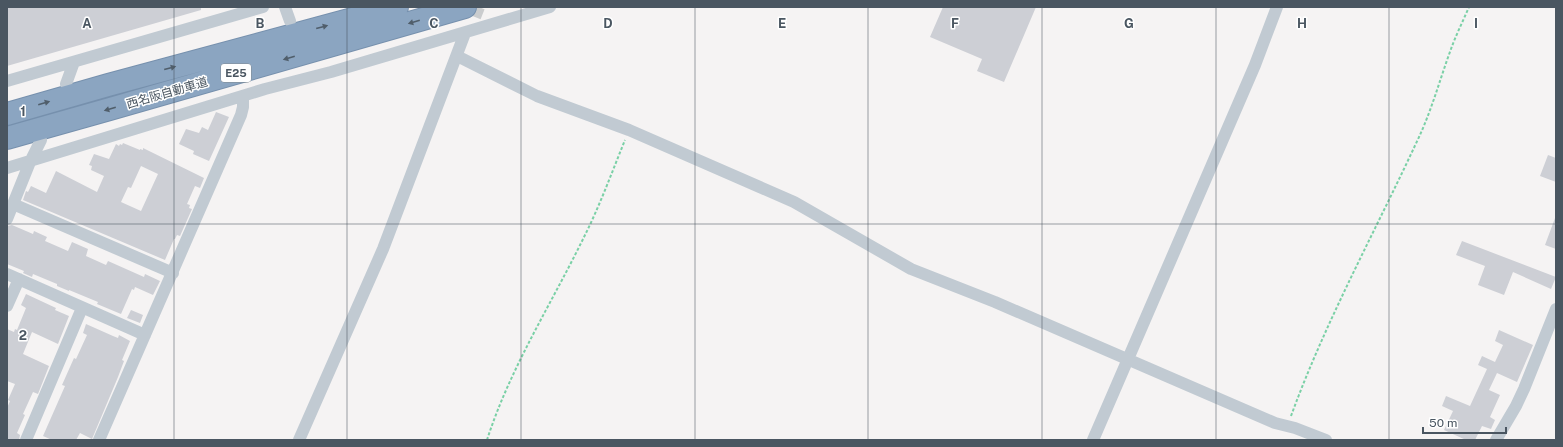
<svg xmlns="http://www.w3.org/2000/svg" width="1563" height="447" viewBox="0 0 1563 447" font-family="'Public Sans','Noto Sans JP',sans-serif">
<rect width="100%" height="100%" fill="#f5f3f3"/>
<path fill="#cdcfd5" fill-rule="evenodd" d="M7 7H201V10L7 66Z
M943 7H1036L1004 82 977 71 982 59 930 37Z
M216 112 229 117 209 161 193 154 194 151 179 144 186 129 199 133 202 127 208 130Z
M123 143 140 150V149L143 150V148L204 178 200 188 195 186 187 204 190 205 189 208 192 209 180 236 177 235 175 239H174L165 260 23 200 26 191 28 192 31 186 46 193 56 171 97 192 104 176 91 170 92 166 89 165 94 154 109 159 116 144 119 146 120 144 122 145ZM141 166 158 174 141 211 121 202 128 187 131 188Z
M1548 155 1556 158V182L1540 176Z
M1555 218 1556 219V249L1545 245Z
M12 225 33 234 34 231 47 237 45 241 68 251 72 242 88 249 86 256 106 265 108 261 144 277 145 274 160 281 153 295 135 287 134 290 132 289 121 314 97 304 98 302 69 290V291L57 286V284L33 274 32 277 23 273 24 271 7 264V226Z
M1462 241 1556 277 1551 289 1513 272 1504 295 1478 285 1485 266 1456 255Z
M26 294 56 308 55 310 69 316 58 344 32 332 23 354 49 366 38 394 33 392 23 414 25 415 17 433 20 435 19 440H7V408L10 401 8 400 15 384 7 381V329L14 332 15 329 17 330 26 308 21 305Z
M131 310 143 315 140 323 127 318Z
M86 324 113 336 118 338 119 335 130 341 122 360 124 361 118 377 92 439 80 433 76 440H52L43 436 65 386 62 385 74 358 76 359 87 335 83 333Z
M1499 330 1533 345 1517 382 1497 373 1489 390 1500 395 1490 417 1495 420 1491 429 1482 426 1475 440H1466L1444 430 1453 411 1442 406 1446 396 1470 406 1487 369 1478 365 1482 356 1495 362 1503 345 1495 341Z"/>
<g fill="none" stroke-linecap="round" stroke-linejoin="round">
<path stroke="#caccce" stroke-width="12" stroke-dasharray="12 6" stroke-linecap="butt" d="M475 17 479 7"/>
<g stroke="#7690ad" stroke-width="24">
<path id="motorway" d="M7 114 108 85 397 7
M7 138 110 109 465 7"/>
</g>
<path stroke="#7ad0a6" stroke-width="2" stroke-dasharray="3 2" stroke-linecap="butt" d="M1291 416C1326 320 1376 230 1419 137 1432 109 1440 79 1451 49 1456 35 1463 21 1469 7
M487 440C510 368 552 303 585 235 600 205 612 172 625 140"/>
<path stroke="#c1cad2" stroke-width="12" d="M285 7 290 21
M457 56 537 96 629 130 794 202 911 269 995 302 1275 423 1295 428 1326 440
M7 81 263 7
M66 84 74 62
M7 168 265 89 331 72 550 7
M13 204 173 273
M7 219 30 162 41 140
M7 274 145 335
M7 306 19 279
M26 440 82 308
M99 440 241 115 243 107V96
M299 440 383 249 465 33
M1093 440 1255 65 1277 7
M1496 440 1516 406 1524 389 1556 309"/>
<use href="#motorway" stroke="#8ba5c1" stroke-width="22"/>
</g>
<defs><path id="oneway-solid" d="M-6-.8H1V-3.2L6.5 0L1 3.2V.8H-6Z"/></defs>
<g fill="#505e6b">
<use href="#oneway-solid" transform="translate(414 22) rotate(164)"/>
<use href="#oneway-solid" transform="translate(322 27) rotate(-15)"/>
<use href="#oneway-solid" transform="translate(289 58) rotate(164)"/>
<use href="#oneway-solid" transform="translate(170 68) rotate(-15)"/>
<use href="#oneway-solid" transform="translate(44 103) rotate(-16)"/>
<use href="#oneway-solid" transform="translate(110 109) rotate(164)"/>
</g>
<path fill="none" stroke="#4a5661" stroke-width="1" stroke-opacity="0.55" d="M174 7V440M347 7V440M521 7V440M695 7V440M868 7V440M1042 7V440M1216 7V440M1389 7V440M7 224H1556"/>
<g text-anchor="middle" dominant-baseline="central" stroke-width="3" stroke-linejoin="round" paint-order="stroke">
<rect fill="#fff" stroke="#808990" stroke-width="1" x="221" y="64" width="30" height="18" rx="3"/>
<g font-size="11" font-weight="bold" fill="#4a5661">
<text x="236" y="73">E25</text>
</g>
<g font-size="12" fill="#4a5661" stroke="#fff">
<text transform="translate(167 93) rotate(-16)">西名阪自動車道</text>
</g>
</g>
<g font-size="13" text-anchor="middle" font-weight="bold" fill="#4a5661" stroke="#fff" stroke-width="3" stroke-linejoin="round" paint-order="stroke">
<text x="87" y="28">A</text>
<text x="260" y="28">B</text>
<text x="434" y="28">C</text>
<text x="608" y="28">D</text>
<text x="782" y="28">E</text>
<text x="955" y="28">F</text>
<text x="1129" y="28">G</text>
<text x="1302" y="28">H</text>
<text x="1476" y="28">I</text>
<text x="23" y="116">1</text>
<text x="23" y="340">2</text>
</g>
<rect width="1563" height="447" fill="none" stroke="#4a5661" stroke-width="16"/>
<path d="M1423 427v6h83v-6" fill="none" stroke="#4a5661" stroke-width="2"/>
<text x="1429" y="427" font-size="12" fill="#4a5661" stroke="#ffffff" stroke-width="3" paint-order="stroke">50 m</text>
</svg>
